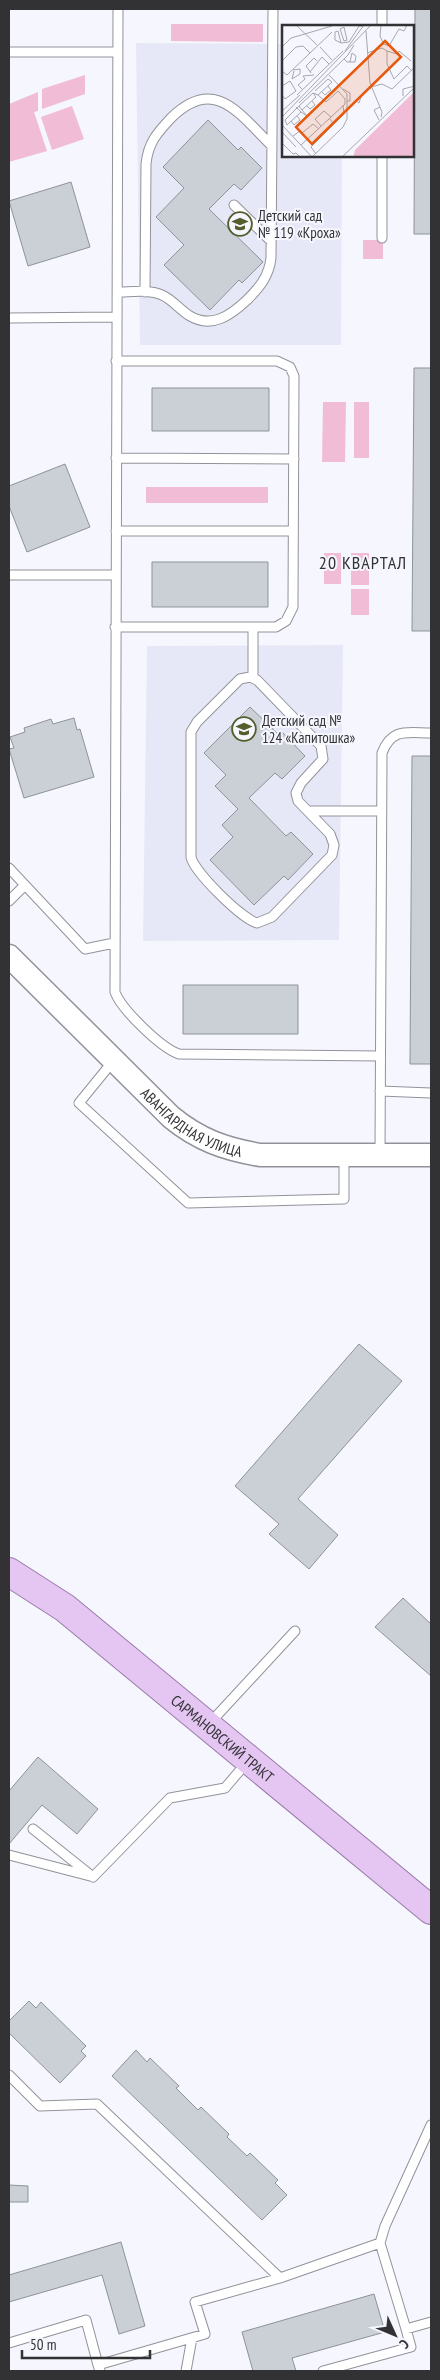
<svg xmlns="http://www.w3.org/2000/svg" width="440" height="2380" viewBox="0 0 440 2380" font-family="'PT Sans Narrow',sans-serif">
<rect width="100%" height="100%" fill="#f5f6fe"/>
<path fill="#e7e8f7" d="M136 43 284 44V156H342L341 345H140Z
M343 645 339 940 143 941 147 646Z"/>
<path fill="#f1bcd5" d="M171 24H263V42L171 41Z
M85 75V94L42 109V89Z
M38 92V111L34 112 47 151 9 162V104Z
M72 106 84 139 52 150 41 117Z
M363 240H383V259H363Z
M323 402H346L345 462H322Z
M354 402H369V458H354Z
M146 487H268V503H146Z
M324 553H341V584H324Z
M351 553H369V585H351Z
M351 589H369V615H351Z"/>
<path fill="#cad0d6" stroke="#8d9399" d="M415 9H431V234H414Z
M208 120 238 150 241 147 262 168 241 190 234 184 209 209 263 262 242 283 239 280 210 310 164 265 184 245 156 217 184 188 163 167Z
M71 182 90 247 28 266 9 201Z
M414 368H431V631H412Z
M152 388H269V431H152Z
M65 464 90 527 27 552 9 506V486Z
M152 562H268V607H152Z
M250 707 279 735 282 732 305 756 282 779 275 773 249 798 286 836 291 832 313 854 288 880 284 876 254 905 210 860 233 837 222 825 238 809 215 786 226 775 204 753Z
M74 718 77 730 80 729 94 777 24 798 9 749 14 748 10 737 25 732 24 728 51 719 53 724Z
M412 756H431V1064H410Z
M183 985H298V1034H183Z
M359 1344 402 1381 298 1499 338 1535 309 1569 269 1534 279 1524 235 1486Z
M403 1598 431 1624V1676L375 1627Z
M38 1757 98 1809 77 1834 42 1805 9 1844V1791Z
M29 2001 36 2008 41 2002 86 2046 81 2051 86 2056 60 2083 9 2033V2021Z
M136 2050 147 2062 150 2058 179 2086 176 2088 198 2110 201 2107 229 2134 227 2137 247 2156 250 2153 278 2180 275 2183 287 2195 262 2220 112 2076Z
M9 2185 28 2186V2202H9Z
M121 2242 145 2326 119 2334 102 2275 9 2302V2275Z
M374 2294 385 2332 292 2358 296 2371H253L242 2332Z"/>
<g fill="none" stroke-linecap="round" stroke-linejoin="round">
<g stroke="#92939a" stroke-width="11">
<path id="service" d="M118 9 115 992C121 1009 161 1048 179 1054L380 1056
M382 9V26
M9 52H118
M382 156V238
M234 205 271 241
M117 292C131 292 149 289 162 295 173 300 180 310 190 316 212 329 231 315 247 300 260 287 269 276 271 258L273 9
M145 292 146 164C148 143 157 133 171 118 215 75 239 114 272 146
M9 318 117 317
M116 458 294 459
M116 531H293
M9 575H115
M115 627H276L286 621 293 607 294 376 290 367 277 361H116
M253 627V678
M250 677 257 680 321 746 323 759 301 783 296 793 298 801 330 834 334 845 332 855 272 917 257 923C242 919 194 872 191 857V732L197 722 240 679Z
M308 811H381
M9 868 85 949 114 943
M9 901 25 885
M114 1060 79 1103 188 1203 344 1199V1155
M380 1091 431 1093
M380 1155 382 753C392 727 408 733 431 733
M209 1724 295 1631
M33 1829 93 1877 170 1798 225 1788 248 1761
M9 1855 90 1876
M9 2075 40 2106 97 2104 280 2278 380 2243 385 2226 431 2125
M380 2243 406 2329 431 2322
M9 2343 86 2320 98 2365
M100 2371 98 2365 205 2334 195 2302 280 2278
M186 2371 192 2338
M323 2371 411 2347 406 2329"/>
</g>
<g stroke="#92939a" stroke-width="25">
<g id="tertiary">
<path id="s1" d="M9 956 171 1117C199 1140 225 1149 260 1155H431"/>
</g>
</g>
<g stroke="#9b7aaa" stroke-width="30">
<g id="primary">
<path id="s2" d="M9 1572 65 1608 431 1910"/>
</g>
</g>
<use href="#service" stroke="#fff" stroke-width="9"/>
<use href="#tertiary" stroke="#fff" stroke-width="22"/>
<use href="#primary" stroke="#e5c6f2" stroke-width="28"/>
</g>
<defs>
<g id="school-ring" transform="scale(1.25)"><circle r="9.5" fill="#f5f6fe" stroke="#545d2c" stroke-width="1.5"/><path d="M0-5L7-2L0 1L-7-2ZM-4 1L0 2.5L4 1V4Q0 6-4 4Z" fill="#545d2c"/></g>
</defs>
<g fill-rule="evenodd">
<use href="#school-ring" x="240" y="224"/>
<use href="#school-ring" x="244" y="729"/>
</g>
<g text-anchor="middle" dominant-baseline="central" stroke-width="4" stroke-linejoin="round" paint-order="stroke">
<g font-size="15" fill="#323235" stroke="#f5f6fe" text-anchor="start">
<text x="258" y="215">Детский сад<tspan x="258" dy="17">№ 119 «Кроха»</tspan></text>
<text x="262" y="720">Детский сад №<tspan x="262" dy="17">124 «Капитошка»</tspan></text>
</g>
<g font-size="15" fill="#323235" stroke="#f5f6fe">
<text stroke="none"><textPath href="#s1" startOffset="249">АВАНГАРДНАЯ УЛИЦА</textPath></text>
<text stroke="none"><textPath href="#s2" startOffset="271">САРМАНОВСКИЙ ТРАКТ</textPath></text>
</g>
<g font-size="18" letter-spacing="1" fill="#323235" stroke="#f5f6fe">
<text x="363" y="562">20 КВАРТАЛ</text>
</g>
</g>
<g transform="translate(282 25)">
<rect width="132" height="132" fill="#f5f6fe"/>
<path d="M132 67V132L71 133 73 125Z" fill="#f1bcd5"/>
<path fill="none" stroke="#a7a8ae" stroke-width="1" d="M14 0 35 20M99 0 98 11 102 20M62 2 65 15 62 16 58 4ZM84 6 88 58 100 87 99 92M59 18 53 15V7L56 6 59 18 67 17 77 1H81M102 19 107 21 117 4 122 6 125 0M0 22 9 13 50 1M38 22 50 35M63 26 82 0M105 26 115 29 117 26 129 36M85 28 100 23 105 26V39L112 54 125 41 129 45M62 34 65 37H73L74 31 70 28 68 37M0 36 14 22 21 21 28 28M11 45 18 44V49L10 54 12 46M0 46 5 50 50 7M28 47 40 32 47 39M29 48 24 41 32 33 35 36M0 61 8 56 14 66 3 74 0 70M89 62 100 59 110 64 133 42M20 64 16 60 23 54 21 51 32 50M61 64 68 68V76H65M40 67 43 70 49 65 46 61M31 68 36 70 50 57 46 54 33 66M15 70 61 26M36 70 44 77 56 66M121 71V64L133 61M79 72 77 78 74 76 86 64 89 63M17 78 66 30 72 20M17 81 31 68M25 81 28 84 33 80 30 76M0 86 18 70M19 87 25 91 20 85M0 92 89 0M47 93 52 99 62 89 61 80M97 95 92 85 98 82M9 96 12 100 18 95 15 91M0 100 31 133M5 100 3 95 17 81 20 85 34 72 31 68M5 100 19 87 14 82M39 101 33 94 42 86 49 92M0 107 14 122M20 108 31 99 37 104M11 111 18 106 26 114M0 118 11 129 14 128 19 133M19 120 63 79V74L56 66M34 129 29 122 52 99M30 132 61 102 65 94V69L47 50M59 133 133 62"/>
<path fill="#e8590c" fill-opacity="0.15" stroke="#e8590c" stroke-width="2.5" d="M103 16 119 32 30 119 14 102Z"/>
<rect width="132" height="132" fill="none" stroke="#323235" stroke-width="2.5"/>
</g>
<rect width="440" height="2380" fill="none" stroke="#323235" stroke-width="20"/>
<g transform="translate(395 2335) rotate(134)" stroke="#f5f6fe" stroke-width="4" paint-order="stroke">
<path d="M0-4L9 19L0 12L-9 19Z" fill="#323235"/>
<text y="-8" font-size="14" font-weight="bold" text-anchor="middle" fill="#323235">С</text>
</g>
<path d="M22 2350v8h128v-8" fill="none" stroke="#323235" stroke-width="2.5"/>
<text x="30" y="2350" font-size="15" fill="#323235" stroke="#f5f6fe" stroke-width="4" paint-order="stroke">50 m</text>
</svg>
